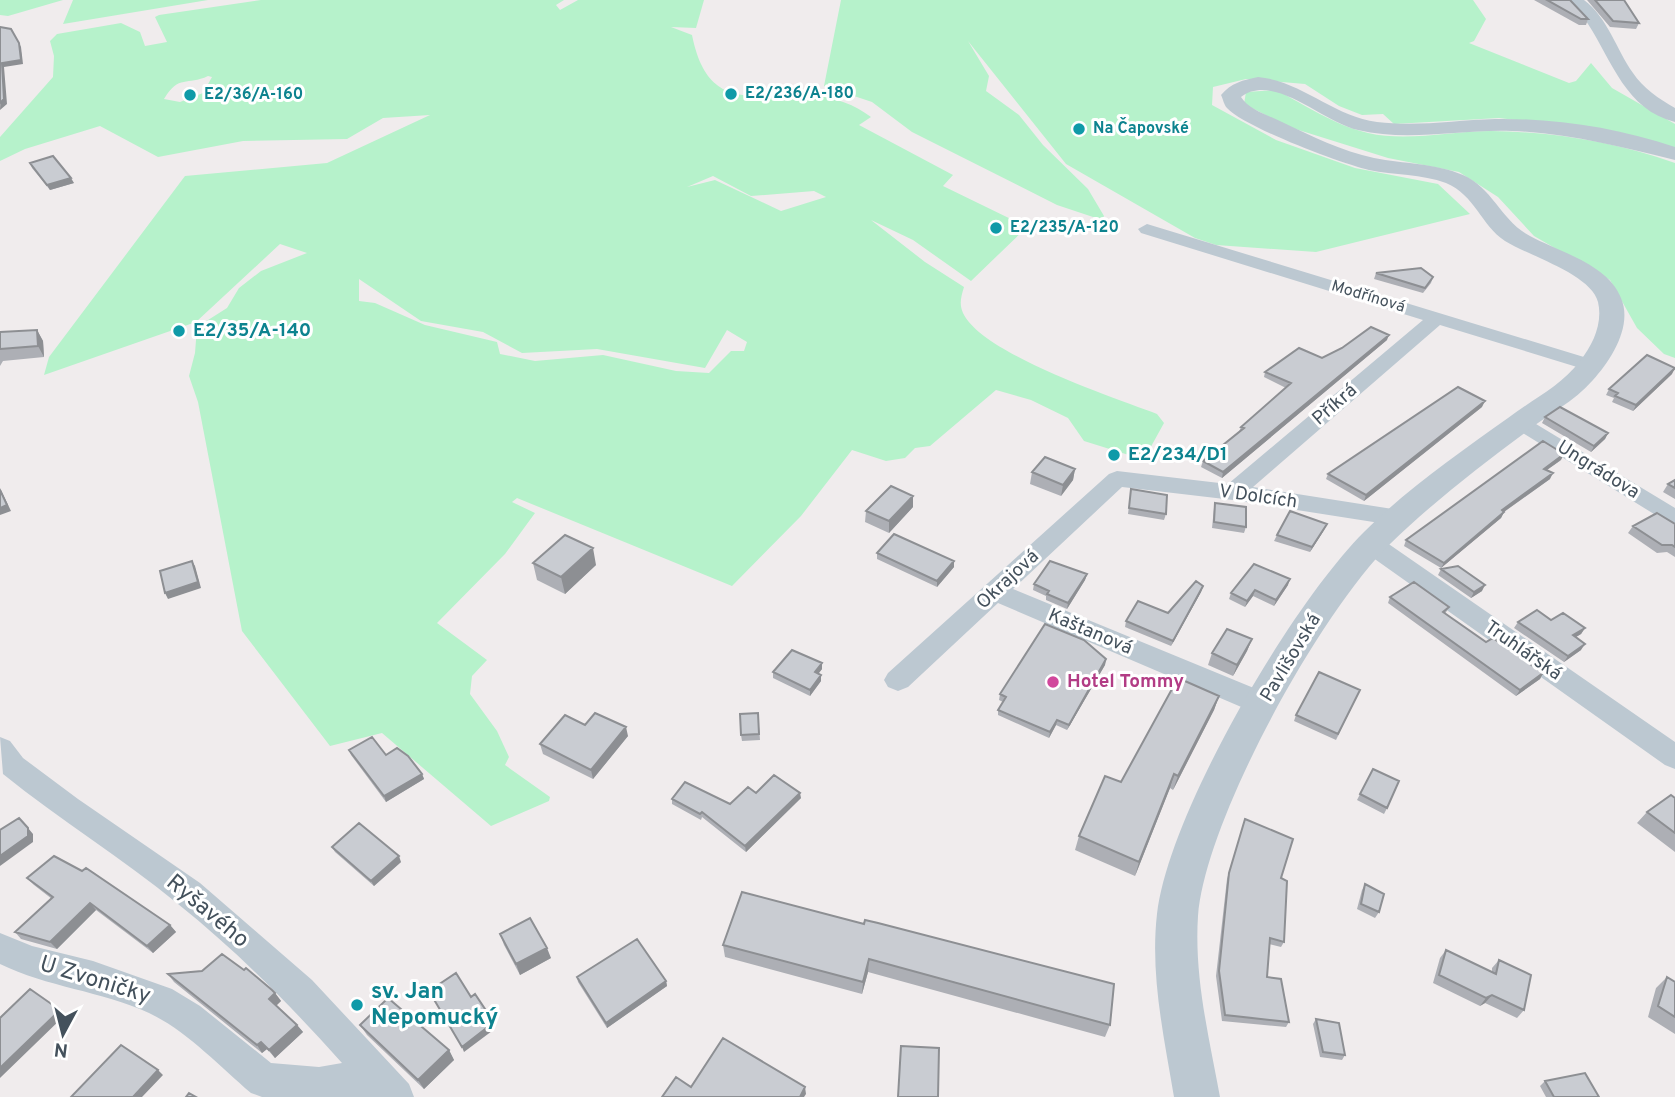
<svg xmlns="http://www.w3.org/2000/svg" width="1675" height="1097" viewBox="0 0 1675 1097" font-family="Overpass,sans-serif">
<rect width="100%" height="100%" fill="#f0eced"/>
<path fill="#b6f2cb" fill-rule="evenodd" d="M0 0H63L8 16 0 15Z
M73 0H208L63 24Z
M261 0H564L556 5 560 10 578 0H704L696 28 671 27 692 35C708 115 755 92 815 96 835 97 855 105 871 117L859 125 953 175 943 186 1027 227 971 281 913 240 871 220 925 262 964 287C961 297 959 304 963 313 982 354 1115 398 1157 414L1164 423 1148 452 1132 456 1084 441 1068 418 1031 400 996 390 930 446 915 448 905 458 886 461 852 450 801 516 732 586 517 498 512 502 535 513 505 554 437 623 487 660 472 676 470 694 497 731 509 757 505 765 550 797 549 801 491 826 382 733 330 746 242 631 198 402 189 376 195 353 197 327 227 308 239 288 261 271 307 253 280 244 196 322 44 375 49 357 185 176 327 163 430 115 383 118 347 139 243 141 158 157 100 126 25 149 0 161V137L53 77 54 56 50 41 57 34 121 23 140 32 145 46 167 42 155 17 159 15ZM208 76 212 77 203 93 180 102 164 99C179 74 187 86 208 76ZM713 176 751 196 814 191 826 197 781 211 715 180 687 187ZM359 279 421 321 483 332 522 353 597 349 705 368 727 330 747 342 744 351H731L709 373 676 371 603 355 535 361 500 354 497 342 425 325 375 303 359 301Z
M841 0H1473L1486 19 1474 41 1469 43 1569 83 1576 81 1591 63 1612 88 1675 124V149L1574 127 1499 118 1394 124 1383 114 1362 115 1339 106 1305 84 1246 79 1213 87 1212 105 1276 140 1355 168 1438 184 1470 214 1316 252 1216 245 1195 238 1066 164 968 41 989 76 986 91 1019 115 1043 145 1088 189 1104 216 1102 220 1057 205 912 132 872 102 824 86Z
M1276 90C1307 106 1334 125 1368 133 1407 142 1451 131 1491 131 1555 132 1615 142 1675 163V358L1664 354 1637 328 1610 280 1534 236 1498 197 1459 172 1388 158 1289 127 1244 104 1246 92Z"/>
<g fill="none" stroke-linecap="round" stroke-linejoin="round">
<path fill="#bcc8d1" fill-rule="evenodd" d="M1147 224 1597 361 1600 365 1590 371 1440 325 1253 487 1399 510 1407 512 1411 518 1407 524 1399 526 1233 500 1122 487 1013 589 1273 696 1277 704 1273 712 1263 715 1253 712 998 603 908 687 898 691 888 687 884 680 888 673 1109 474 1117 471 1228 484 1423 320 1141 233 1138 229Z
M1521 415 1675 508V527L1513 427 1510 422 1513 417Z
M1371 536 1380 538 1675 742V769L1665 765 1362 550 1359 544 1362 538Z
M0 737 10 741 23 758 78 799 200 883 312 980 409 1084 414 1097H262L251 1093C219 1066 187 1031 149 1013 101 991 47 987 0 964V933L32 946 93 961 172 989 200 1006 271 1063 319 1067 342 1063C291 1006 238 952 178 904 122 858 60 820 3 774Z"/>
<path fill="#bcc8d1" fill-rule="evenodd" d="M1566 0H1584C1608 18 1616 49 1633 73 1643 88 1659 99 1675 108V122C1626 110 1612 61 1588 24 1582 14 1572 9 1566 0Z
M1258 77C1302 81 1333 116 1377 122 1417 127 1456 120 1495 119 1555 118 1618 128 1675 147V160C1620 147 1569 133 1512 131 1460 129 1409 142 1358 130 1322 122 1274 72 1241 97 1249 110 1268 115 1282 122 1311 136 1342 151 1374 158 1404 164 1435 163 1463 175 1493 188 1501 221 1530 236 1559 252 1608 264 1621 298 1633 326 1611 360 1593 380 1574 402 1548 414 1526 432 1479 467 1432 503 1390 544 1321 611 1205 820 1198 916 1194 977 1209 1037 1220 1097H1174C1164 1037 1150 975 1157 914 1169 812 1291 605 1364 532 1407 489 1459 453 1508 418 1533 399 1561 386 1580 361 1593 345 1603 323 1598 302 1591 274 1529 256 1505 241 1481 225 1475 195 1446 183 1422 174 1394 175 1369 170 1342 164 1244 127 1227 108 1224 105 1223 99 1221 95 1231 83 1243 80 1258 77Z"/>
</g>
<path fill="#adafb5" d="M1534 0H1570L1588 19 1586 25H1579Z
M1587 0H1624L1639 23 1636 29 1610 27Z
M30 163 74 183 50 190 32 168Z
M1376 273 1433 277 1431 283 1423 293 1374 279Z
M37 330 43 341 44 357 3 361 0 366V332Z
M1387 340 1222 478 1201 467 1203 461 1239 432 1241 427 1286 388 1264 377 1265 372 1322 358 1342 348Z
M1672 374 1633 411 1612 402 1614 398 1606 395 1609 389Z
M1482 407 1364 501 1326 479 1328 474Z
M1545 417 1608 433 1605 439 1591 452 1542 423Z
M1561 460 1547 470 1550 479 1504 512 1501 518 1441 568 1404 546 1406 540Z
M1075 469 1073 480 1061 496 1030 484 1032 472Z
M1675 480V499L1663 492 1668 484Z
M1131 489 1166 514 1164 520 1128 514Z
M1215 503 1246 527 1244 533 1212 528 1214 508Z
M913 507 889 533 865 522 866 511Z
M1675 524V557L1667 552 1657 553 1628 533 1633 526Z
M1324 530 1310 552 1274 541 1277 535Z
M877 553 954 567 937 587 877 559Z
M533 563 596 565 565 594 537 580Z
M1441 569 1482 591 1471 598 1438 575Z
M1087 574 1085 580 1067 609 1046 600V596L1033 590 1034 584Z
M1288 585 1274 606 1253 596 1245 607 1229 599 1231 593Z
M1203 586 1201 592 1171 646 1125 627 1126 621 1168 613Z
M1390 597 1449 607 1445 614 1486 642 1543 673 1540 679 1516 696 1388 603Z
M1551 620 1585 628 1581 634 1576 637 1581 650 1564 662 1514 628 1518 622Z
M1252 639 1247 651 1233 676 1208 665 1212 653Z
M1106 659 1105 665 1067 730 1056 725 1049 738 998 715V710L1003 702 999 700 1000 694Z
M822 669 818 674 821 675V681L810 696 773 678V672Z
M1360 690 1336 740 1294 721 1296 715Z
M1219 696 1214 710 1173 790 1170 788 1135 876 1075 850 1079 836 1121 782Z
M758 713 760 740 742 741 741 735Z
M585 725 628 736 593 779 543 754 540 744Z
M349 750 386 755 422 774 424 779 386 802 351 755Z
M1373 769 1387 808 1384 814 1357 800Z
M756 793 801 798 746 852 702 817 701 820 672 804V799L730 804Z
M1675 798V852L1637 823 1647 812Z
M1245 819 1281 878 1284 942 1281 947 1269 944 1267 977 1289 1022 1286 1027 1222 1021 1216 976 1227 879Z
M332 847 401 862 374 886 335 852Z
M27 878 170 925 176 932 153 953 96 910 57 949 21 939 15 932 52 899 34 885Z
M1365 884 1379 912 1375 918 1357 909 1362 890Z
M742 892 1110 1025 1105 1037 868 972 862 994 725 957 723 945Z
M500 934 551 958 520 975 504 945Z
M1446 950 1492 972V968L1499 960 1524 1010 1517 1018 1485 1003 1480 1006 1433 983 1440 958Z
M168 974 275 993 281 1001 276 1005 297 1025 303 1032 275 1058 267 1049 262 1053 174 982Z
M577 977 666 981 667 986 607 1028 578 982Z
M1667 977 1675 982V1034L1648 1017 1656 988Z
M1316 1019 1345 1055 1342 1060 1320 1057 1313 1024Z
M360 1025 449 1050 454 1060 424 1089 367 1035Z
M1545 1081 1599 1097H1546L1540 1086Z"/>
<path fill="#8d8f93" d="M19 43 21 47 23 64 4 67 7 104 0 110 2 63Z
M71 178 74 183 50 190 47 185Z
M37 330 43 341 44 357 38 346Z
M1389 335 1387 340 1222 478 1223 472Z
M1675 368 1672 374 1633 411 1636 405Z
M1485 401 1482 407 1364 501 1366 495Z
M1608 433 1605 439 1591 452 1594 446Z
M1564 454 1561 460 1541 474 1544 469Z
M1075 469 1073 480 1061 496 1063 485Z
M1553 473 1550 479 1498 516 1502 510Z
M0 488 11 511 0 515Z
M913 496V507L889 533V521Z
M1504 512 1501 518 1441 568 1444 563Z
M1327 524 1324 530 1310 552 1312 547Z
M593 548 596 565 565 594 561 577Z
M192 561 195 566 201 588 168 599 165 593Z
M954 561V567L937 587V581Z
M1087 574 1085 580 1067 609 1068 603Z
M1290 579 1288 585 1274 606 1276 600Z
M1485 585 1482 591 1471 598 1474 592Z
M1203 586 1201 592 1171 646 1173 641Z
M1255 590 1253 596 1245 607 1247 601Z
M1585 628 1581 634 1569 641 1573 635Z
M1252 639 1247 651 1233 676 1237 665Z
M1585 644 1581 650 1564 662 1568 656Z
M1106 659 1105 665 1067 730 1069 725Z
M822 663V669L815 678V672Z
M1543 673 1540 679 1516 696 1520 690Z
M821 675V681L810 696V690Z
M1219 696 1214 710 1173 790 1178 776Z
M1057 720 1056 725 1049 738 1050 732Z
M626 727 628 736 593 779 591 770Z
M422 774 424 779 386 802 384 796Z
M1174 774 1170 788 1135 876 1139 862Z
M800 793 801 798 746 852 745 846Z
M28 828 33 834V842L0 866V856Z
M399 856 401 862 374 886 371 881Z
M90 903 96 910 57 949 50 942Z
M170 925 176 932 153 953 147 946Z
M547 948 551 958 520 975 516 964Z
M869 959 868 972 862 994 863 982Z
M666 981 667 986 607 1028 606 1023Z
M275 993 281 1001 275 1007 269 999Z
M1492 995 1485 1003 1480 1006 1486 998Z
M485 1009 487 1014 483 1017 480 1012Z
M60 1010 65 1015 0 1078V1068Z
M297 1025 303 1032 275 1058 269 1050Z
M489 1026 492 1031 464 1052 462 1047Z
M261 1042 267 1049 262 1053 257 1045Z
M449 1050 454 1060 424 1089 418 1080Z
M158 1070 163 1075 142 1097H133Z
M805 1087 806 1094 804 1097H800Z"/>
<path fill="#c9ccd2" stroke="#8d8f93" stroke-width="2" d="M1547 0H1570L1588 19H1581Z
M1595 0H1624L1639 23 1613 21Z
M0 27 11 29 19 43 21 60 2 63 4 99 0 103Z
M53 156 71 178 47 185 30 163Z
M1421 268 1433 277 1425 288 1376 273Z
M1371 327 1389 335 1223 472 1203 461 1244 428 1241 427 1291 383 1265 372 1299 348 1322 358 1342 348Z
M37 330 38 346 0 349V332Z
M1647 355 1675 368 1636 405 1615 396 1618 393 1609 389Z
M1458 387 1485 401 1366 495 1328 474Z
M1560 407 1608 433 1594 446 1545 417Z
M1543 441 1564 454 1544 469 1553 473 1502 510 1504 512 1444 563 1406 540Z
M1045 457 1075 469 1063 485 1032 472Z
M1675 480V488L1668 484Z
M891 486 913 496 889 521 866 511Z
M1131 489 1167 495 1166 514 1129 508Z
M0 490 7 505 0 508Z
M1215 503 1246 507V527L1214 522Z
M1290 511 1327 524 1312 547 1277 535Z
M1657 513 1675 524V547L1672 545H1662L1633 526Z
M894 534 954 561 937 581 877 553Z
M565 535 593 548 561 577 533 563Z
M192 561 198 582 165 593 160 571Z
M1050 561 1087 574 1068 603 1047 594 1049 591 1034 584Z
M1254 564 1290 579 1276 600 1255 590 1247 601 1231 593Z
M1458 566 1485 585 1474 592 1441 569Z
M1196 581 1203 586 1173 641 1126 621 1138 601 1168 613Z
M1414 582 1449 607 1443 612 1486 642 1493 638 1543 673 1520 690 1390 597Z
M1537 610 1551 620 1563 613 1585 628 1573 635 1585 644 1568 656 1518 622Z
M1045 624 1084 640 1106 659 1069 725 1057 720 1050 732 998 710 1006 697 1000 694Z
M1227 629 1252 639 1237 665 1212 653Z
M792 650 822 663 815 672 821 675 810 690 773 672Z
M1319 672 1360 690 1338 734 1296 715Z
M1178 678 1219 696 1178 776 1174 774 1139 862 1079 836 1105 776 1121 782Z
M595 713 626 727 591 770 540 744 565 715 585 725Z
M758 713 759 734 741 735 740 714Z
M372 737 386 755 397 748 408 756 422 774 384 796 349 750Z
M1373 769 1399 781 1387 808 1360 794Z
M774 775 800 793 745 846 702 812 700 814 672 799 685 782 730 804 748 787 756 793Z
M1671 795 1675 798V833L1647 812Z
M19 818 28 828V836L0 856V830Z
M1245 819 1293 839 1281 878 1287 881 1284 942 1270 938 1267 977 1281 979 1289 1022 1225 1015 1219 971 1229 873Z
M359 823 399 856 371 881 332 847Z
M54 856 82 871 86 868 170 925 147 946 90 903 50 942 15 932 53 897 27 878Z
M1365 884 1384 894 1379 912 1361 904Z
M742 892 864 924 865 920 878 923 1114 984 1110 1025 869 959 863 982 723 945Z
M530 918 547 948 516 964 500 934Z
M637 939 666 981 606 1023 577 977Z
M1446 950 1496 974 1499 960 1531 975 1524 1010 1492 995 1486 998 1439 975Z
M222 954 244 970 246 968 272 990 275 993 269 999 297 1025 269 1050 261 1042 257 1045 168 974 202 971Z
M456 973 471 997 475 994 485 1009 480 1012 489 1026 462 1047 429 991Z
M1667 977 1675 982V1017L1658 1006Z
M30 989 60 1010 0 1068V1018Z
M388 998 449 1050 418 1080 360 1025Z
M1316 1019 1339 1023 1345 1055 1323 1052Z
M723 1038 805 1087 800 1097H662L676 1077 691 1087Z
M121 1045 158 1070 133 1097H71Z
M901 1046 939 1048 938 1097H898Z
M1585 1073 1599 1097H1554L1545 1081Z
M189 1093 196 1097H186Z"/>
<g fill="#0f9aa8" stroke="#fff" stroke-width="2.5">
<circle cx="731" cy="94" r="7"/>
<circle cx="190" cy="95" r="7"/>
<circle cx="1079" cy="129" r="7"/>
<circle cx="996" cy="228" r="7"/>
<circle cx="179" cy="331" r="7"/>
<circle cx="1114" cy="455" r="7"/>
<circle cx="357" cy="1005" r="7"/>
</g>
<circle fill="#d1479c" stroke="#fff" stroke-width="2.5" cx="1053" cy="682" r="7"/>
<g text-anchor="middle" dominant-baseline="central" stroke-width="6" stroke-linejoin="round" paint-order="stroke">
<g font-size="16" font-weight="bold" fill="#0d838f" stroke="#fff" text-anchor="start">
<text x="745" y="94">E2/236/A-180</text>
<text x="204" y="95">E2/36/A-160</text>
<text x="1093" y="129">Na Čapovské</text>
<text x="1010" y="228">E2/235/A-120</text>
</g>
<g font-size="16" fill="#44515c" stroke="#fff">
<text transform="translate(1368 297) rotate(17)">Modřínová</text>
</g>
<g font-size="19" font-weight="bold" fill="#0d838f" stroke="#fff" text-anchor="start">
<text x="193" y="331">E2/35/A-140</text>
<text x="1128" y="455">E2/234/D1</text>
</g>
<g font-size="19" fill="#44515c" stroke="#fff">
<text transform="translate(1335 405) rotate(-41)">Příkrá</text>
<text transform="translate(1598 470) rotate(32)">Ungrádova</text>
<text transform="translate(1258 497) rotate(8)">V Dolcích</text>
<text transform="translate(1008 580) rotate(-43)">Okrajová</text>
<text transform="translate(1090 632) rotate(23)">Kaštanová</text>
<text transform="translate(1523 651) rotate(35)">Truhlářská</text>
<text transform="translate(1291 658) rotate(-59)">Pavlišovská</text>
</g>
<g font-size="19" font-weight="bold" fill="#b23c85" stroke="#fff" text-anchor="start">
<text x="1067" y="682">Hotel Tommy</text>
</g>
<g font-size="23" fill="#44515c" stroke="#fff">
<text transform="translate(207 912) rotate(40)">Ryšavého</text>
<text transform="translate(95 981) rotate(17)">U Zvoničky</text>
</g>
<g font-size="23" font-weight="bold" fill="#0d838f" stroke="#fff" text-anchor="start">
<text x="371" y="992">sv. Jan<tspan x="371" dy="26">Nepomucký</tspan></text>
</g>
</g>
<g transform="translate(63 1034) rotate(187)" stroke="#ffffff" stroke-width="5" paint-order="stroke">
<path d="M0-5L12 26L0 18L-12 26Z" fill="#44515c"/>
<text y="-10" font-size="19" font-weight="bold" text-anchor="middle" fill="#44515c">N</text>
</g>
</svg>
